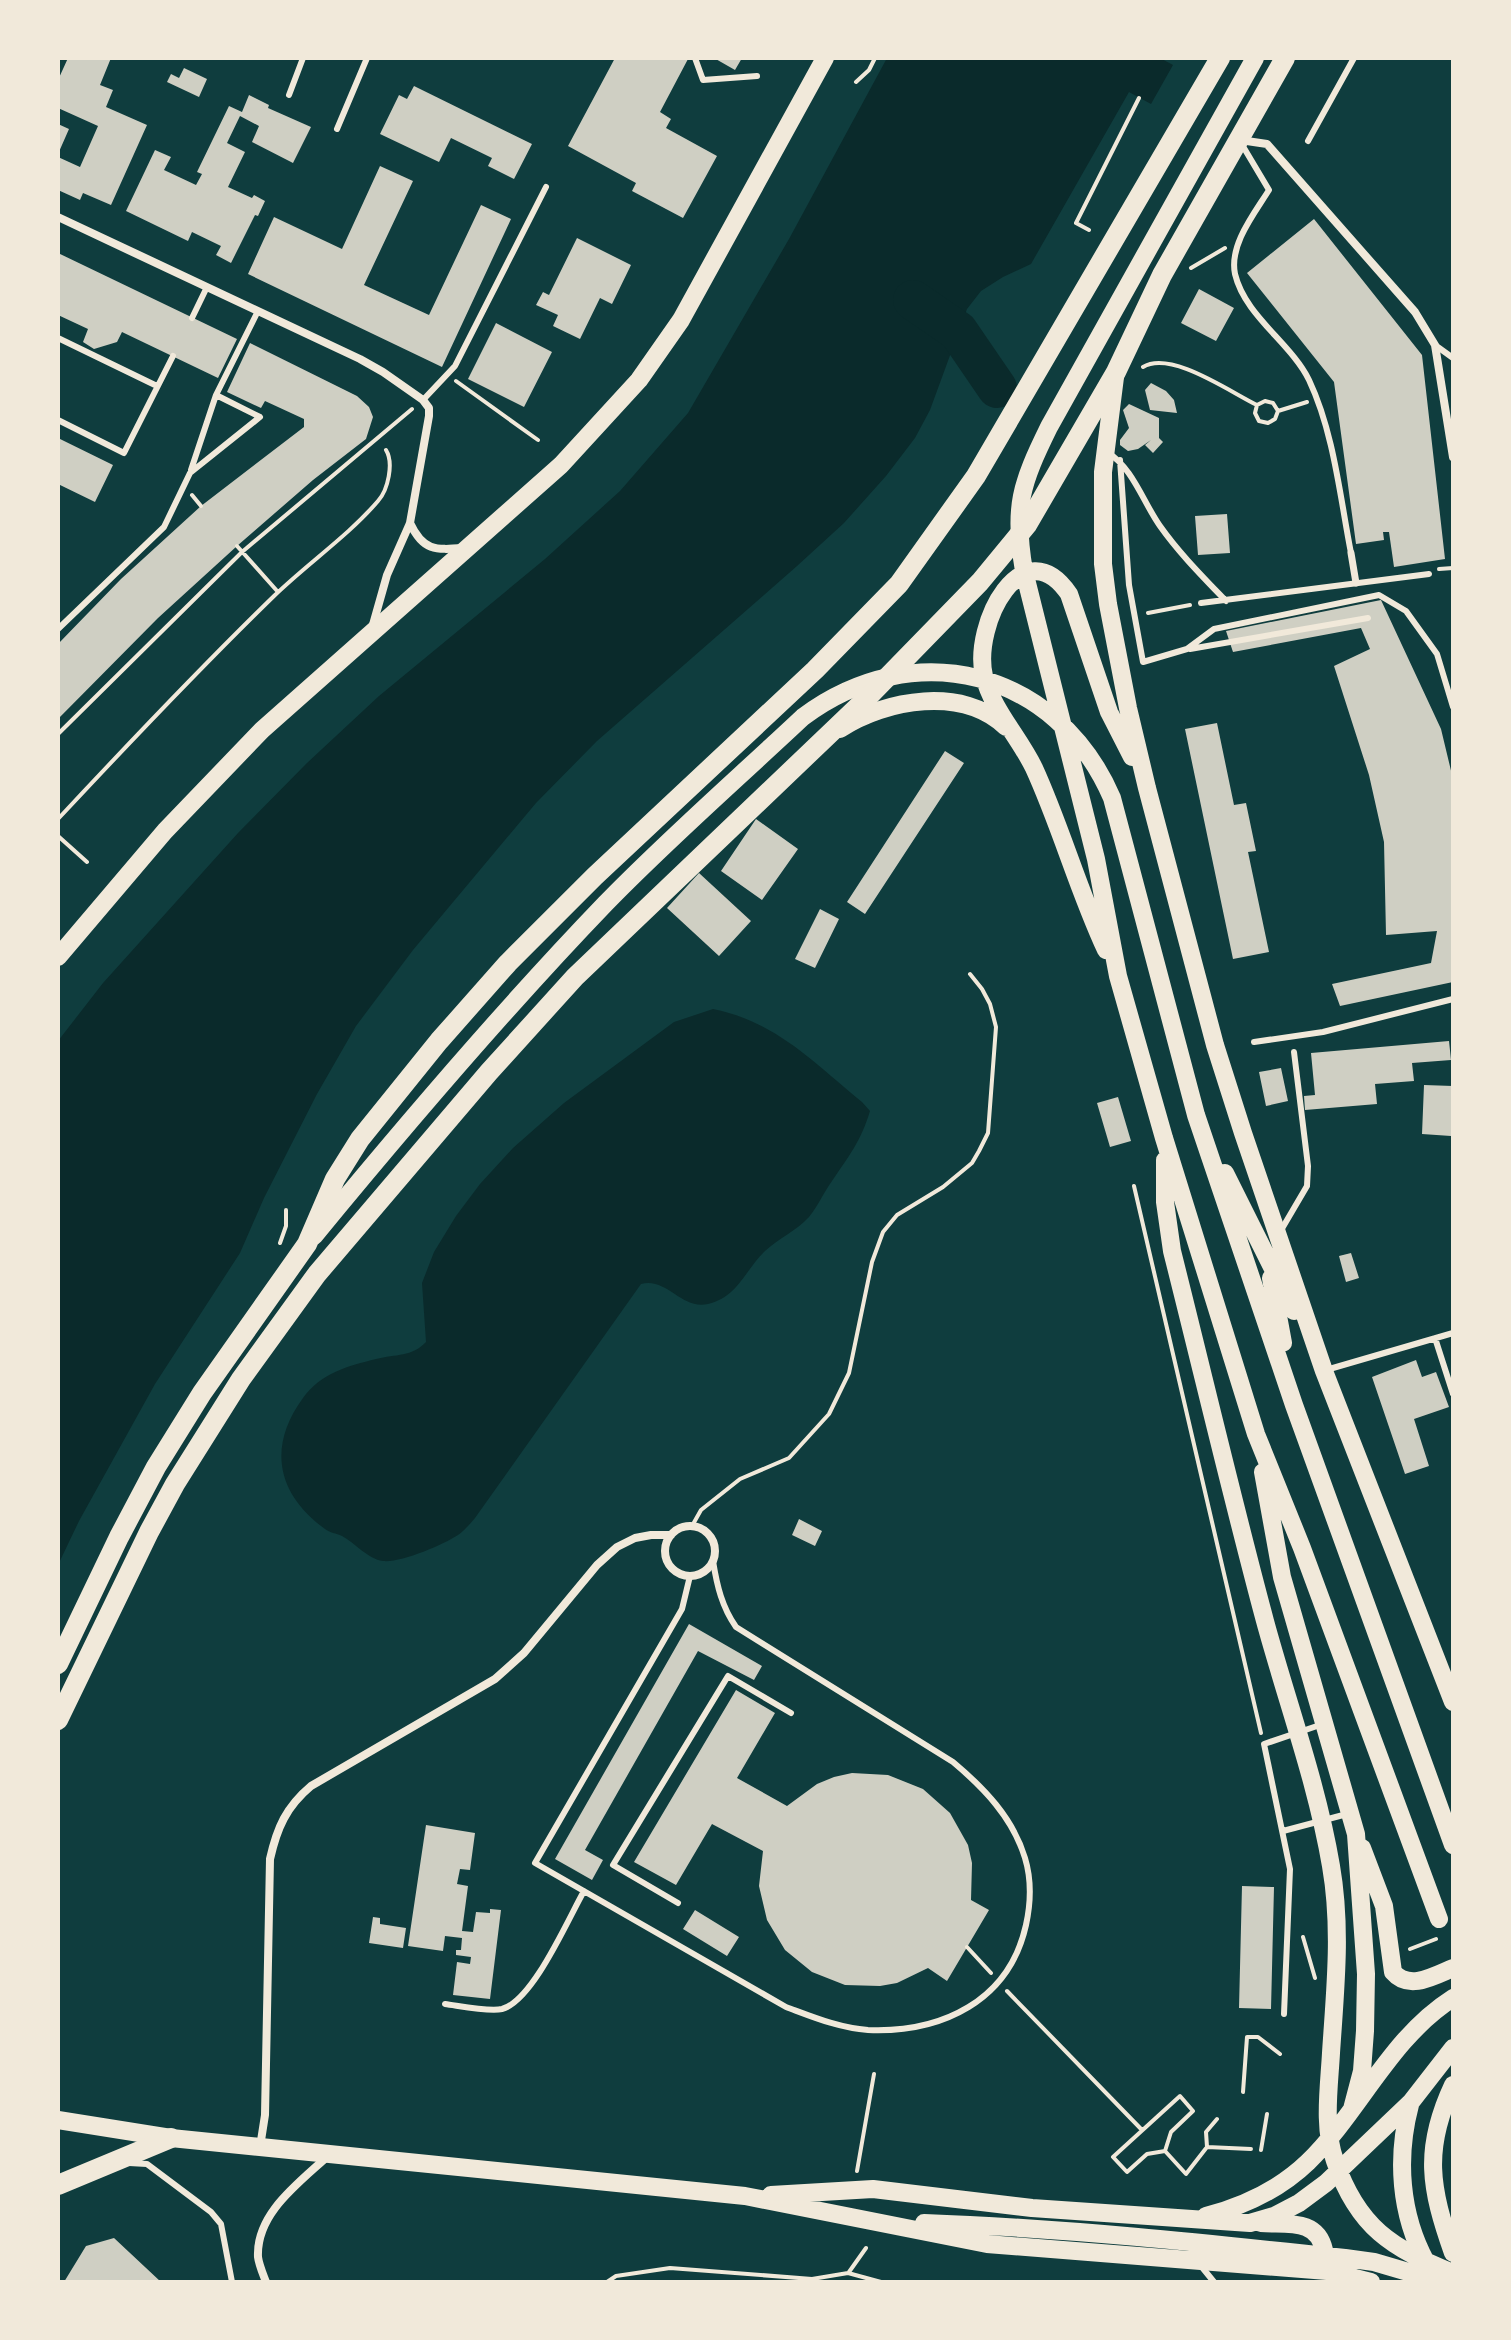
<svg xmlns="http://www.w3.org/2000/svg" width="1511" height="2340" viewBox="0 0 1511 2340" font-family="Inter,sans-serif">
<rect width="100%" height="100%" fill="#0f3d3e"/>
<path fill="#0a2a2b" d="M887 58H1160L1173 65 1151 104 1129 92 1031 264 1003 277 981 291 967 309 930 410 915 438 886 476 844 523 797 566 597 741 536 803 413 950 356 1026 317 1094 264 1198 240 1253 155 1384 79 1521 58 1565V1041L103 983 238 833 307 763 379 696 545 559 620 491 688 413 789 239Z
M713 1009C777 1022 814 1063 862 1102L870 1111C861 1141 849 1156 832 1181 824 1192 818 1206 809 1217 796 1231 779 1238 765 1251 745 1270 738 1297 708 1304 681 1310 667 1277 641 1284L475 1518C470 1524 464 1531 458 1535 443 1545 400 1563 383 1561 368 1559 355 1543 342 1536 336 1533 330 1533 325 1529 277 1494 267 1447 303 1398 321 1373 348 1366 376 1359 396 1354 412 1357 426 1342L422 1283 434 1252 456 1216 480 1184 513 1148 564 1103 674 1022Z"/>
<g fill="none" stroke-linecap="round" stroke-linejoin="round">
<path stroke="#0a2a2b" stroke-width="40" d="M913 300 958 331 997 388"/>
</g>
<path fill="#cfcfc3" d="M68 58H111L100 85 113 90 106 107 147 125 111 205 83 193 80 200 58 190V157L80 167 98 126 58 108V80Z
M615 58 688 59 660 112 671 119 666 128 717 156 683 218 632 191 636 183 568 146Z
M714 58H742L735 70Z
M184 68 207 79 199 97 167 82 171 74 179 78Z
M414 86 532 144 514 179 488 166 492 158 451 138 439 162 380 134 399 95 407 99Z
M249 95 269 105 268 108 311 127 293 163 252 142 259 126 240 116 227 143 245 152 228 187 252 198 254 195 265 201 258 216 255 215 231 263 216 255 221 246 192 232 188 241 126 211 155 150 171 157 164 170 196 185 202 174 197 172 229 106 242 112Z
M58 124 69 129 58 154Z
M380 166 413 181 364 285 429 315 481 205 511 219 442 367 248 274 274 217 342 249Z
M1314 219 1422 355 1445 559 1394 567 1389 532H1383L1384 540 1356 544 1334 382 1247 273Z
M577 238 631 265 612 304 600 298 580 339 553 326 558 315 536 305 543 292 549 295Z
M58 253 237 339 218 378 122 332 117 342 94 349 83 342 88 329 58 315Z
M1199 289 1234 308 1216 341 1181 323Z
M496 323 552 352 524 407 468 379Z
M250 343 357 396 369 407 373 417 366 439 313 480 237 546 158 618 58 719V644L121 579 201 506 304 427V419L265 401 261 408 227 392Z
M1151 383 1166 391 1174 400 1177 413 1150 410 1145 390Z
M1129 404 1159 418V438L1163 442 1153 453 1145 445 1151 440 1138 449 1128 451 1120 445V440L1129 428 1123 410Z
M58 438 113 465 95 502 58 484Z
M1227 514 1230 553 1198 555 1195 516Z
M1381 600 1441 729 1453 779V982L1340 1006 1332 984 1431 963 1437 931 1386 935 1384 842 1369 775 1334 666 1370 649 1361 628 1233 652 1226 631Z
M1217 723 1234 805 1246 803 1256 851 1248 852 1269 952 1233 959 1185 729Z
M945 751 964 763 865 914 847 902Z
M756 819 798 849 762 900 721 871Z
M699 873 751 921 719 956 667 908Z
M820 909 839 919 815 968 795 959Z
M1449 1041 1451 1060 1412 1063 1414 1081 1375 1084 1377 1104 1305 1110 1304 1096 1315 1095 1311 1053Z
M1281 1068 1288 1101 1266 1106 1259 1072Z
M1424 1085 1453 1086 1451 1136 1422 1134Z
M1118 1097 1131 1141 1110 1147 1097 1103Z
M1351 1253 1359 1278 1346 1282 1339 1256Z
M1416 1360 1422 1377 1436 1372 1449 1407 1414 1419 1429 1466 1405 1474 1372 1377Z
M799 1519 822 1531 815 1546 792 1535Z
M689 1624 762 1666 754 1680 698 1651 585 1850 603 1860 592 1880 555 1859Z
M736 1690 775 1713 737 1778 787 1806 817 1784 834 1777 852 1773 888 1775 923 1789 950 1813 968 1845 972 1863 971 1900 989 1910 947 1981 928 1968 897 1983 880 1986 845 1985 812 1972 785 1950 767 1920 759 1886 763 1851 712 1824 676 1885 634 1862Z
M426 1825 475 1833 470 1870 460 1869 457 1884 468 1886 462 1931 473 1932 476 1912 490 1913V1909L501 1910 490 1999 453 1995 457 1962 470 1964 471 1957 456 1955V1950H461L462 1938 445 1936 443 1951 408 1946Z
M1242 1886 1274 1887 1271 2009 1239 2008Z
M695 1910 739 1937 727 1956 683 1929Z
M373 1917 380 1918V1924L406 1928 403 1948 369 1943Z
M114 2238 161 2282H64L86 2246Z"/>
<g fill="none" stroke-linecap="round" stroke-linejoin="round">
<path stroke="#f1e9da" stroke-width="4" d="M856 82 869 70 875 58
M1089 230 1076 223 1139 98
M1191 268 1225 248
M1143 367C1171 350 1230 392 1257 405L1265 401 1273 403 1278 411 1275 419 1268 423 1259 421 1255 413 1257 405
M456 381 538 440
M1278 411 1307 402
M192 495 201 506
M237 546 278 592
M1439 569 1453 568
M1148 613 1190 605
M58 734 242 552 412 409
M58 819C129 743 200 668 274 596 308 563 348 536 378 501 388 490 394 463 386 450
M58 836 87 862
M1134 1186 1261 1733
M280 1243 286 1226V1210
M692 1526 701 1510 740 1479 789 1458 829 1414 849 1373 872 1262 883 1232 897 1215 943 1187 972 1163 979 1151 988 1133 996 1027 990 1004 982 989 970 974
M1303 1937 1315 1978
M967 1947 991 1973
M1410 1949 1436 1939
M1007 1991 1142 2130
M1243 2092 1247 2037H1258L1280 2054
M1180 2096 1193 2111 1171 2132 1165 2151 1147 2154 1127 2172 1113 2157Z
M1207 2147 1206 2132 1217 2119
M1261 2150 1267 2114
M1165 2151 1186 2174 1207 2147 1251 2149
M857 2171 874 2074
M849 2272 866 2248
M607 2282 616 2276 670 2268 812 2279 848 2273 881 2282"/>
<path stroke="#f1e9da" stroke-width="6" d="M695 58 703 80 757 76
M289 95 303 58
M337 129 367 58
M1308 141 1354 58
M1241 143 1269 190C1254 214 1229 245 1235 274 1245 316 1291 343 1309 380 1334 433 1340 497 1351 553
M192 318 207 287
M58 338 157 386
M1435 345 1453 358
M423 400 455 366 546 187
M58 420 124 453 173 356
M1107 452C1133 468 1143 502 1160 526 1179 553 1203 577 1226 601
M1120 460 1129 585 1143 662 1187 649 1214 629 1379 595 1406 611 1437 654 1453 707
M191 470 216 395 258 311
M1201 603 1429 574
M58 629 164 527 190 473 260 417 216 395
M1190 649 1368 618
M1254 1042 1323 1032 1453 999
M1280 1232 1307 1186 1308 1166 1294 1052
M1435 1338 1453 1394
M1326 1370 1453 1333
M690 1576 682 1609 535 1863 786 2007C813 2017 839 2028 868 2030 942 2033 1009 2001 1026 1925 1031 1902 1032 1881 1025 1858 1013 1818 984 1788 953 1762L736 1627C722 1607 717 1586 713 1561
M1283 1831 1347 1814
M678 1903 613 1865 728 1676 791 1713
M445 2004C460 2006 489 2012 502 2009 533 2001 568 1919 584 1891
M1284 2014 1290 1869 1264 1744 1320 1725
M129 2163 147 2164 211 2212 221 2224 232 2282
M1201 2266 1214 2282"/>
<path stroke="#f1e9da" stroke-width="7" d="M1351 553 1356 583"/>
<path stroke="#f1e9da" stroke-width="8" d="M1240 140 1267 144 1415 312 1435 345 1453 457
M58 217 360 359 383 372 423 400 429 408V416L410 523 387 575 372 628
M410 523C423 551 435 550 464 548
M665 1551a25 25 0 1 1 50 0a25 25 0 1 1-50 0Z
M260 2147 265 2115 270 1859C277 1828 286 1807 311 1786L495 1679 524 1653 597 1565 617 1547 635 1538 651 1535H671
M266 2282C263 2274 259 2265 258 2257 256 2213 299 2183 329 2155"/>
<path stroke="#f1e9da" stroke-width="18" d="M1255 58 1049 427C1021 484 1013 507 1024 571L1096 859 1118 976 1164 1138 1256 1434 1302 1548 1439 1919
M1115 377 1103 472V564L1108 604 1128 708 1147 788 1215 1045 1243 1133 1324 1371 1453 1702
M840 729C886 699 963 686 1006 727
M1106 950C1078 890 1061 827 1034 768 1019 737 992 709 984 676 972 624 1023 527 1069 594L1109 712 1132 757
M58 957 165 831 262 730 561 465 639 380 681 320 825 58
M1165 1160V1202L1172 1251C1203 1374 1232 1498 1265 1621 1287 1702 1317 1783 1331 1866 1342 1929 1335 1991 1331 2053 1329 2089 1323 2127 1335 2161 1358 2228 1392 2248 1453 2273
M1225 1173 1294 1311
M314 1236C407 1123 503 1010 605 904 668 839 737 779 803 717 914 634 1057 670 1112 798L1196 1115 1294 1405 1453 1845
M1271 1278 1283 1343
M1263 1472 1282 1577 1356 1834 1366 1974 1365 2031 1362 2071 1352 2109
M1362 1848 1384 1906 1393 1972C1409 1991 1434 1976 1453 1968
M1453 2085C1423 2149 1430 2188 1453 2253
M1410 2105C1396 2158 1400 2214 1426 2262
M58 2120 171 2138 745 2196 987 2244 1327 2271 1371 2282
M771 2195 873 2189 1032 2208 1250 2223 1274 2216 1299 2203 1326 2183 1411 2102 1453 2048
M1206 2216C1244 2206 1279 2190 1308 2162 1360 2111 1390 2038 1453 1998
M924 2223C1065 2228 1205 2243 1345 2258L1374 2262 1442 2282
M1261 2223C1287 2225 1317 2218 1324 2250L1311 2261"/>
<path stroke="#f1e9da" stroke-width="20" d="M58 1664 119 1537 156 1467 202 1393 307 1244 335 1179 360 1139 439 1041 508 963 595 876 815 670 899 584 976 476 1220 58
M58 1720 149 1532 175 1484 241 1379 317 1274 489 1072 575 977 867 698 980 582 1027 525 1116 372 1162 275 1285 58
M58 2185 171 2138"/>
</g>
<rect width="1511" height="2340" fill="none" stroke="#f1e9da" stroke-width="120"/>
</svg>
